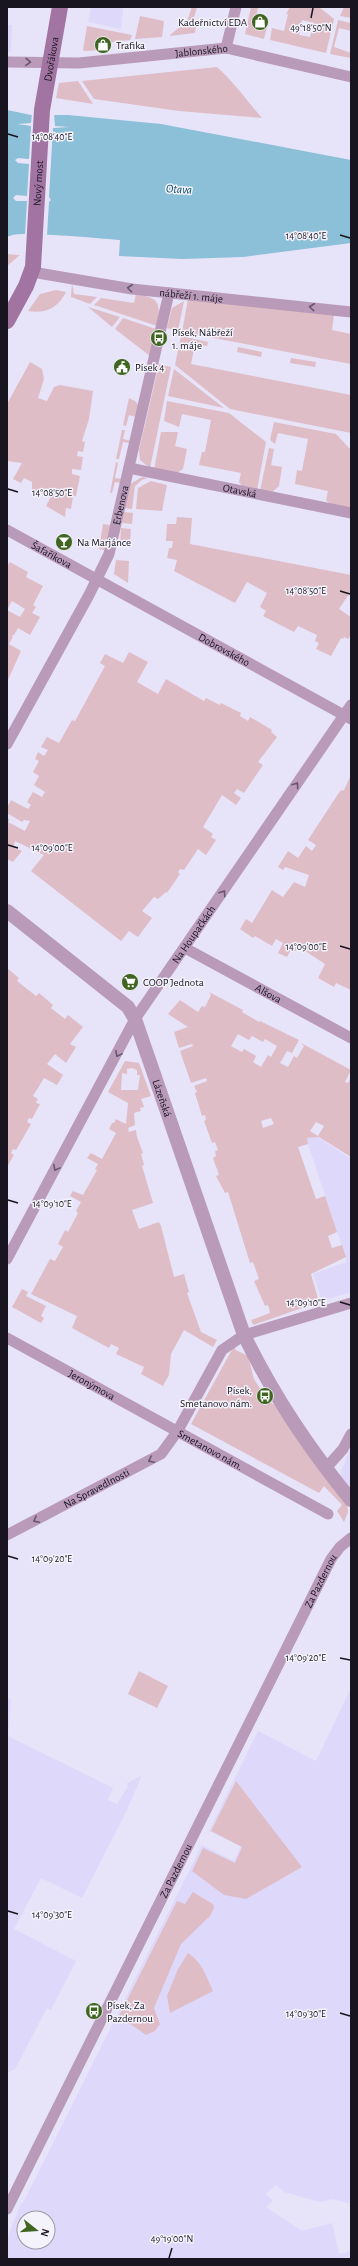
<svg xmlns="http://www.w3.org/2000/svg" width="358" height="2266" viewBox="0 0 358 2266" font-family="'Alegreya Sans',sans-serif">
<rect width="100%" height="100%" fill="#e7e3f9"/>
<path fill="#ded8fb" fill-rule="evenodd" d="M91 7H123L121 29 88 22Z
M7 25H12L11 52H7Z
M318 1137 351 1159V1292L322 1301 313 1274 347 1262 306 1138Z
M351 1446V1489L340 1475Z
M351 1688V2204L333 2199 320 2202 284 2192 276 2185 266 2194 273 2201 266 2207 302 2231 332 2223 339 2254 351 2251V2259H7V2239L21 2203H23L202 1845 234 1861 241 1846 209 1831 258 1731 316 1761ZM24 2218H48V2242H24Z
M7 1697 11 1700 8 1736 113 1788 108 1800 117 1804 128 1786 126 1784 142 1775 126 1812 82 1898 41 1878 14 1929 76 1961 51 2010 47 2008 15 2069 7 2073Z"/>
<path fill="#dfbdc7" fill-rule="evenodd" d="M192 7H197L192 25 196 26 195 33 169 36 187 21Z
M251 7 258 8 254 24 267 27 264 39 245 34Z
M290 7H319L334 19 326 53 270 40 272 28 284 31 288 14H286ZM302 20 314 23 310 37 299 35Z
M344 7H351V18L340 16Z
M140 16 164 21 162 37 135 39Z
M338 20 351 23V31L339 28 334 47 351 53V58L330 54Z
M87 26 132 35 130 40 103 43 100 50 85 51 83 50Z
M217 67C234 82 247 101 262 118L179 111 94 99 82 81Z
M78 81 93 104 56 98 59 83Z
M7 254 20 255 7 266Z
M72 283 74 294 97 297 90 304 71 297Z
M56 290 66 292C58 308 46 314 28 311L40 294Z
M136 294C160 298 161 303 157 326L94 305 101 298 134 303Z
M188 299 334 315 332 330 351 334V364L182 332Z
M184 301 178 331 167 328 172 308Z
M88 307 120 317 112 327Z
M123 318 156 329 150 356 115 329Z
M181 336 208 342 207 346 195 344 191 364 351 395V433L230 409 175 365Z
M238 347 262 352 261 357 237 352Z
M291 358 316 362 315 367 290 363Z
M30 362 42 369 44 379 38 398 47 401 54 387 60 385 93 391 89 419 82 441 85 442 83 452 78 451 77 456 83 457 81 470 72 469V474L80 476 76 496H73L71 509 66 508 65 517 46 506 53 493 48 491 45 496 32 489V482L24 478 21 483 13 479 22 463 7 461V404Z
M159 364 171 367 150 468 140 460 139 450Z
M174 369 224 408 168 396Z
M129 398 135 401 139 406 136 417 129 415 126 426 123 425Z
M167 401 229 413 266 442 257 490 243 487 239 482 241 473 199 465 202 452H205L211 420 182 414 179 427 164 421Z
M274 422 336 434 351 450V510L331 505 326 500 328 491 295 484 297 470 302 471 308 439 278 433 275 444 270 440Z
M122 430H125L123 439 131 441 130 443 123 442 119 459H116Z
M161 432H178L175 446 187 449 183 469 177 473 154 470Z
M269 448 274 449 271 465 282 467 279 486 271 493 260 491Z
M116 462 118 463 115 478 122 479 121 483 115 482 112 493H110Z
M142 477 148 478 142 480 135 486 132 509 124 508 130 484Z
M151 481 167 485 162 511 136 509 138 488Z
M124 512 133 513 132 524 122 523Z
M177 517 192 518 190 544 351 575V591L339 609 351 617V635L348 639 344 637 343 639 341 638 331 656 316 649 319 643 315 641 317 635 298 626 294 632 263 616 266 611 260 607 267 593 247 582 235 603 174 571 177 560 167 558 169 548H172L173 541H166L167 524H176Z
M103 524 110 525 104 550 99 549Z
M121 528 131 529 130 542H120Z
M116 560 129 561 128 583 114 574Z
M10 562 28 572 26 577 43 586 33 605 36 607 32 613 40 617 30 635 18 628 14 635 11 636 13 637 9 644 21 651 7 682V610L20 617 25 609 12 601 7 610V566Z
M129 652 148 662 137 682 158 694 166 679 204 701 206 698 220 705 221 703 241 713 240 716 248 721 250 717 272 730 271 732 277 737 258 762 263 765 244 793 237 789 234 793 241 798 236 805 222 795 203 827 213 834 211 837 216 840 206 855 198 849 184 870 180 869 178 872 180 874 167 893 166 892 158 899 154 897 142 911 152 918 138 937 129 931 121 941 31 871 44 855 15 841 13 847 22 851 13 862 7 859V818L10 820 8 822 25 831 30 821 24 820 22 822 7 813V808L11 800 28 809 31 805 27 802 33 792 42 797 45 792 34 785 39 776 33 772 39 761 35 759 38 752 44 756 48 750 41 747 47 737 59 743 72 720 75 721 105 666 100 663 105 654 123 663Z
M351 775V990L336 983 334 987 318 978 325 964 299 947 296 951 292 948 287 957 278 953 283 943 276 939 272 946 255 936 253 938 240 929 246 919 252 923 272 890 283 897 294 882 305 887 309 875 285 867 283 870 278 867 288 851 298 858 306 846 312 851 316 845 308 840 340 791 344 790Z
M7 968 19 978 17 981 36 996 39 993 53 1005 51 1008 65 1019 68 1015 83 1027 70 1044 76 1047 66 1063 55 1054 47 1064 63 1075 57 1085 44 1078 33 1096 38 1099 36 1103 40 1104 32 1119 29 1118 27 1122 31 1124 16 1150 13 1149 11 1153 14 1155 7 1167Z
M209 992 243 1010 242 1012 259 1022 260 1021 299 1040 292 1053 287 1051 280 1063 288 1067 294 1056 297 1058 304 1046 301 1043 351 1070 345 1082 348 1083 351 1078V1157L319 1137 307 1138 308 1144 298 1147 316 1199 325 1196 337 1232 328 1236 332 1248 342 1245 346 1257 311 1274 319 1302 253 1325 251 1320 270 1313 268 1305 265 1306 254 1281 259 1279 253 1262 250 1263 228 1192 225 1193 216 1176 219 1175 213 1158 216 1156 215 1151 218 1150 215 1142 212 1143 204 1121 206 1120 205 1115 202 1116 195 1093 197 1092 194 1086 207 1081 206 1078 191 1083 180 1051 193 1046 192 1044 179 1048 174 1032 188 1027 168 1014 180 1000 198 1012 202 1006 205 1007 211 995ZM238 1034 249 1040 252 1036 263 1042 265 1039 277 1046 271 1057 268 1055 261 1067 253 1062 256 1056 244 1049 242 1052 231 1046ZM271 1118 274 1124 263 1128 261 1121ZM316 1122 324 1126 318 1136 310 1131Z
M125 1061 139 1063 151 1096 141 1099 144 1107 140 1108 141 1111 134 1113 135 1125 128 1128 129 1132 136 1130 137 1137 143 1153 141 1154 144 1165 142 1166 153 1203 132 1210 139 1229 159 1222 161 1226 174 1277 184 1274 189 1292 187 1293 201 1332 217 1340 213 1347 184 1330 171 1354 169 1375 163 1386 141 1374 144 1367 116 1354 119 1348 111 1344 109 1348 72 1328 77 1316 31 1294 50 1259 55 1261 63 1247 58 1244 65 1230 68 1232 78 1213 76 1211 81 1202 70 1196 73 1191 83 1195 97 1170 95 1169 98 1164 87 1158 91 1153 102 1159 116 1133 109 1129 112 1123H114L116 1119 126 1124 128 1103 108 1092ZM132 1068 137 1070V1075H140L138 1090H121L122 1073 127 1074V1069Z
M22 1289 28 1292 26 1296 46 1306 41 1316 44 1318 41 1323 12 1307Z
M234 1346 236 1350 248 1356 254 1379 266 1398 280 1410 347 1504 348 1512 344 1522 337 1511 342 1505 324 1486 319 1493 191 1424Z
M139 1671 168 1686 157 1708 128 1694Z
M236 1781 302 1867 246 1899 224 1895 192 1871 203 1848 235 1863 242 1847 211 1831Z
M193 1892 213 1904 214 1908 210 1916 181 1944 154 2008 160 2024 155 2031 146 2035 119 2016 177 1901 185 1904Z
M188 1953C202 1962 206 1976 213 1991L170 2013 167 1996 178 1969Z"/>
<path fill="#8cbfd8" d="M7 110 31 115H68L161 124 351 160V243L243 257 182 259 119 256 120 240C102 239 17 230 7 237Z"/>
<path fill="#e7e3f9" d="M32 113H54L55 126 70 127 53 128 49 197 51 200 49 202 47 235 65 238 13 236 11 235 25 234 27 201H16L13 198 16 195 27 196 29 164 18 163 15 160 18 158 29 159 31 126 17 124 31 123Z"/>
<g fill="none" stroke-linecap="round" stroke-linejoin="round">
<g stroke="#b99ab9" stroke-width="11">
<path d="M226 48 236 7"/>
<path id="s1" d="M7 62 79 63 226 48 351 77"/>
<path id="s2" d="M32 272 132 289 351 312"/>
<path id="s3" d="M129 468 351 513"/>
<path id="s4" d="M7 530 351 719"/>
<path id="s5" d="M7 744 89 595 109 554 169 293"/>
<path id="s6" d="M185 948 351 1038"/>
<path id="s7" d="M7 1259 135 1019 351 705"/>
<path id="s8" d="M7 1338 328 1514"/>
<path d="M326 1468 343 1449 351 1434"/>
<path id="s9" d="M7 1535 161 1454 177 1432 222 1350 244 1335 351 1303"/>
<path id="s10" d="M7 2209 331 1559 340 1547 351 1538"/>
</g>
<path stroke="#b99ab9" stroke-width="14" id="s11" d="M7 911 128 1007 135 1019 244 1335C272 1393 310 1450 351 1500"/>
<path stroke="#a174a2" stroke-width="16" id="s12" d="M7 321 26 286 33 267 42 110 60 7"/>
</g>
<defs><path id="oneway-chevron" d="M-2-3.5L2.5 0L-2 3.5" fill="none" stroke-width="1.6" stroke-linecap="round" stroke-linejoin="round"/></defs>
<g stroke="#68586d">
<use href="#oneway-chevron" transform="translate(28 62) rotate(2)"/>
<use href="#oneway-chevron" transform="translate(130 288) rotate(-173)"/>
<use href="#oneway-chevron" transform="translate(312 307) rotate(-174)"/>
<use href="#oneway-chevron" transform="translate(296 785) rotate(-56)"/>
<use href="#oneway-chevron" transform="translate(223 893) rotate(-56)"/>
<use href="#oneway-chevron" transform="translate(118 1054) rotate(118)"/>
<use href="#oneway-chevron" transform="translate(56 1168) rotate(118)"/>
<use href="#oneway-chevron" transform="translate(151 1460) rotate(153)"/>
<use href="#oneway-chevron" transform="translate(36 1520) rotate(153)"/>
</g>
<path fill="none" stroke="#181521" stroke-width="1.5" d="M311 18 313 8M8 134 18 137M340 235 350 238M8 489 18 492M340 591 350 594M8 845 18 848M340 946 350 949M8 1200 18 1203M340 1302 350 1305M8 1556 18 1559M340 1658 350 1660M8 1911 18 1914M340 2013 350 2016M169 2258 172 2248"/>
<defs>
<g id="shop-disc" transform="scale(0.9)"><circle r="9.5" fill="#3f6520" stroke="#f4f2fa"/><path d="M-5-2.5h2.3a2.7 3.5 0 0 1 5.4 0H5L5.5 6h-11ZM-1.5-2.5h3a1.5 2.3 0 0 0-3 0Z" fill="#fff"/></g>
<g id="bus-disc" transform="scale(0.9)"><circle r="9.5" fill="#3f6520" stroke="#f4f2fa"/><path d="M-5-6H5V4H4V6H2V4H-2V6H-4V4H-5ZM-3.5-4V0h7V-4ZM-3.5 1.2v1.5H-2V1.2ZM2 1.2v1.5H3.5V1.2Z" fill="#fff"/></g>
<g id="civic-disc" transform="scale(0.9)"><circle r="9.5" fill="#3f6520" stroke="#f4f2fa"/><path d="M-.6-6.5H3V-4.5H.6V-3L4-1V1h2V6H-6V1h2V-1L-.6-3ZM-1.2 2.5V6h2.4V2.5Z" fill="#fff"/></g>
<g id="bar-disc" transform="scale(0.9)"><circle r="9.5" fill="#3f6520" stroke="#f4f2fa"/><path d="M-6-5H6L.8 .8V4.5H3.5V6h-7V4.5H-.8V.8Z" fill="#fff"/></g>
<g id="supermarket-disc" transform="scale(0.9)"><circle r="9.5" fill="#3f6520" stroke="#f4f2fa"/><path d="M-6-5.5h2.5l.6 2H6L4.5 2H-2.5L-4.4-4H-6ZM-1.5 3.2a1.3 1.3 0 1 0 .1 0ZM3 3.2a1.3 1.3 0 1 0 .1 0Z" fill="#fff"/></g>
</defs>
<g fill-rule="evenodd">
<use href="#shop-disc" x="260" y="22"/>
<use href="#shop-disc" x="103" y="45"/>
<use href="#bus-disc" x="159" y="338"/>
<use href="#civic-disc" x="122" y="367"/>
<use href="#bar-disc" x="64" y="542"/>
<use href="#supermarket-disc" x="130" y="982"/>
<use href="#bus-disc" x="265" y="1396"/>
<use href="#bus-disc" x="94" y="2011"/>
</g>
<g text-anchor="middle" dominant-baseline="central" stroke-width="3" stroke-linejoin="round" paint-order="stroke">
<g font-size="11" fill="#181521" stroke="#f4f2fa" text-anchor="start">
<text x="247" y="22" text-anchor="end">Kadeřnictví EDA</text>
<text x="116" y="45">Trafika</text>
<text x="172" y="332">Písek, Nábřeží<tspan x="172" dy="13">1. máje</tspan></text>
<text x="135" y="367">Písek 4</text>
<text x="77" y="542">Na Marjánce</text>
<text x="143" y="982">COOP Jednota</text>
<text x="252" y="1390" text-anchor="end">Písek,<tspan x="252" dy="13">Smetanovo nám.</tspan></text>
<text x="107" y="2005">Písek, Za<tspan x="107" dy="13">Pazdernou</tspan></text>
</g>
<g font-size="11" fill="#181521" stroke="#f4f2fa">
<text stroke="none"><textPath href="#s1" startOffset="195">Jablonského</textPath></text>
<text stroke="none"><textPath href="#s12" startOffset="269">Dvořákova</textPath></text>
<text stroke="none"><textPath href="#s12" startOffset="144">Nový most</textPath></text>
<text stroke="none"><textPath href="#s2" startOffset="161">nábřeží 1. máje</textPath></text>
<text stroke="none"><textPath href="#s3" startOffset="113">Otavská</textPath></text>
<text stroke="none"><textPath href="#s5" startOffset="266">Erbenova</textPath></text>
<text stroke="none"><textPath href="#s4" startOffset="51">Šafaříkova</textPath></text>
<text stroke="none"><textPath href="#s4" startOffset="248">Dobrovského</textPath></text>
<text stroke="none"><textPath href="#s7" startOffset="375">Na Houpačkách</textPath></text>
<text stroke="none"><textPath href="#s6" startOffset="95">Alšova</textPath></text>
<text stroke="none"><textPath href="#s11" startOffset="252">Lázeňská</textPath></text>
<text stroke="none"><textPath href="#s8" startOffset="97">Jeronýmova</textPath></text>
<text stroke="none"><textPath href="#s8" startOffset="232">Smetanovo nám.</textPath></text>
<text stroke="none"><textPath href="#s9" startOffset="101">Na Spravedlnosti</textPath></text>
<text stroke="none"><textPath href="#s10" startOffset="702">Za Pazdernou</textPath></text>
<text stroke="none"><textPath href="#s10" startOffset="378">Za Pazdernou</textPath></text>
</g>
<g font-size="12" font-style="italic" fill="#0b4f69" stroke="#f4f2fa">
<text transform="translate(179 189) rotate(3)">Otava</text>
</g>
</g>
<g font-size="10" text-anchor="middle" fill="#181521" stroke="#f4f2fa" stroke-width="3" stroke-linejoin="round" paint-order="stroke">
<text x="311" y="31">49°18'50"N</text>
<text x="52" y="140">14°08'40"E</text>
<text x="306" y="239">14°08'40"E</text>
<text x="52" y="496">14°08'50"E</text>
<text x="306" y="594">14°08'50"E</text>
<text x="52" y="851">14°09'00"E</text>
<text x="306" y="950">14°09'00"E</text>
<text x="52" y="1207">14°09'10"E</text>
<text x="306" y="1306">14°09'10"E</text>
<text x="52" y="1562">14°09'20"E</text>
<text x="306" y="1661">14°09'20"E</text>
<text x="52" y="1918">14°09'30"E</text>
<text x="306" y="2017">14°09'30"E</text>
<text x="172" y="2242">49°19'00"N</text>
</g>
<rect width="358" height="2266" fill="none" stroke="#181521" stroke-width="16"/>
<g transform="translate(36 2230) rotate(107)"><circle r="19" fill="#f4f2fa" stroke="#9c9aa3"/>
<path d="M0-3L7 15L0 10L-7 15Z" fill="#3f6520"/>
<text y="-6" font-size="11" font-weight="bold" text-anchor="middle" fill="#181521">N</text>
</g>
</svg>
